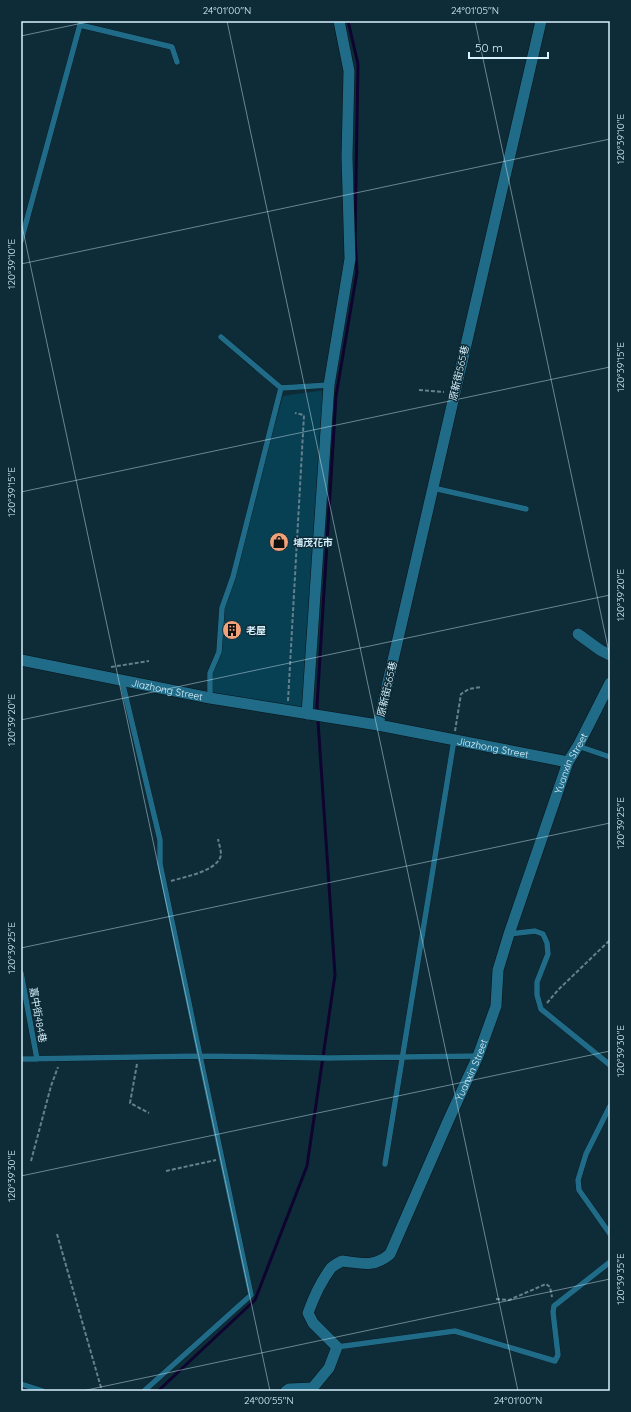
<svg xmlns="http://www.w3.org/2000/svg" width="631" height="1412" viewBox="0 0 631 1412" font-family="Quicksand,'Noto Sans TC',sans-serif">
<rect width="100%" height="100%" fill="#0e2c38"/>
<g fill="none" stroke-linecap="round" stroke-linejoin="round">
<path stroke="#0f032f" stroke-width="3" d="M158 1391 255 1300 307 1166 335 975 317 706 336 396 357 272 355 238 358 64 348 21"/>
</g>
<path fill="#073f53" d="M325 390 304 710 212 692V673L221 652 224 608 283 396Z"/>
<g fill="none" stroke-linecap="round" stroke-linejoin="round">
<g stroke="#071318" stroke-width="6">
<path id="lane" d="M80 25 172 47 177 62
M21 241 81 21
M221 337 281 388
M433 488 526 509
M122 681 160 840V864L200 1056 251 1295 144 1391
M210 698V673L219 652 222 608 233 577 281 388 329 385
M578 746 610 757
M509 934 535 931 543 934 547 943 548 954 537 982V995L541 1009 610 1065
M21 973 37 1059
M21 1059 200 1056 329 1058 478 1056
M610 1106 586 1154 578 1180 579 1190 610 1234
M385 1164 454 740
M337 1347 455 1331 555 1361 558 1355 553 1312 554 1306 610 1262
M21 1384 43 1391"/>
</g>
<g stroke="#071318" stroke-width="12">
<g id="street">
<path d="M578 634 600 650 610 655"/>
<path id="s1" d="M21 660 210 698 378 725 568 762"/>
<path d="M307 714 329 385 350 259 347 157 349 71 339 21"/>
<path d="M378 725 541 21"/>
<path d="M286 1391 289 1389 312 1388"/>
<path id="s2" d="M310 1391 329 1368 337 1347 313 1323 308 1313C313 1299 322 1280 331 1268 334 1265 338 1263 342 1261 361 1263 374 1268 390 1254L449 1119 478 1056 496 1006 498 970 509 934 568 762 578 746 610 683"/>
</g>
</g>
<path stroke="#64808c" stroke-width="2" stroke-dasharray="4 2" stroke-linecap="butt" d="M419 390 444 392
M111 667 149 661
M288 701 304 415 295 413
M455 731 461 694 469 689 481 687
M171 881C184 877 218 871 221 855 221 850 219 844 218 839
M547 1003 558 990 610 940
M137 1064 130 1103 149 1113
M31 1161 51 1086 58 1067
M166 1171 216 1160
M57 1234 102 1391
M496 1299 509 1300 546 1284 550 1287 552 1297"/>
<use href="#lane" stroke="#206b87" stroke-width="5.5"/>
<use href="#street" stroke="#206b87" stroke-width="11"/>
</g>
<path fill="none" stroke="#d7f1fd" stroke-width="1" stroke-opacity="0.45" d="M227 21 518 1391M475 21 610 657M21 36 92 21M21 221 270 1391M21 264 610 139M21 492 610 367M21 720 610 595M21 948 610 823M21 1176 610 1051M21 1389V1391M82 1391 610 1279"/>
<defs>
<g id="shop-disc" transform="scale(1)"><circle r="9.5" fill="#f0a27a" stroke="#0e2c38"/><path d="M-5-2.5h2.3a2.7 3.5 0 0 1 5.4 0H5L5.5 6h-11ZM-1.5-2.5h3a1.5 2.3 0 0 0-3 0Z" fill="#111"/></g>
<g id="building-disc" transform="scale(1)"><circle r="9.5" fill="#f0a27a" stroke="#0e2c38"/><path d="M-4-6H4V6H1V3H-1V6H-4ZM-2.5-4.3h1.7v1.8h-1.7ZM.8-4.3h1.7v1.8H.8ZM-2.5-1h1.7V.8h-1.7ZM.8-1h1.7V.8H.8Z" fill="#111"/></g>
</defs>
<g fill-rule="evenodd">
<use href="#shop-disc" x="279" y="542"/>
<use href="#building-disc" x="232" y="630"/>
</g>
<g text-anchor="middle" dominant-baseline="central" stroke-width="3" stroke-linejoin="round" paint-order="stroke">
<g font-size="10" fill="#d7f1fd" stroke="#0e2c38">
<text transform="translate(459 373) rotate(-77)">原新街565巷</text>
<text stroke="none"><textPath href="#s1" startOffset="149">Jiazhong Street</textPath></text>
<text transform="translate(387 689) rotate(-77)">原新街565巷</text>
<text stroke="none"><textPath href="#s1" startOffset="480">Jiazhong Street</textPath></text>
<text stroke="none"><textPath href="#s2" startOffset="737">Yuanxin Street</textPath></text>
<text transform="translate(38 1015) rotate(80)">嘉中街484巷</text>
<text stroke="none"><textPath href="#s2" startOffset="413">Yuanxin Street</textPath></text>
</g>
<g font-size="10" font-weight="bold" fill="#d7f1fd" stroke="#0e2c38" text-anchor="start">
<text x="293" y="542">埔茂花市</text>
<text x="246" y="630">老屋</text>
</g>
</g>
<rect width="631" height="1412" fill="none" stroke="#0e2c38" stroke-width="44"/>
<path d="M469 52v6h79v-6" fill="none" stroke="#d7f1fd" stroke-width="2"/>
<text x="475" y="52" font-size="12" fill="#d7f1fd" stroke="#0e2c38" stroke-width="3" paint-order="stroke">50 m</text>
<rect x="22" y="22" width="587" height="1368" fill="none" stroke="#d7f1fd" stroke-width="1.5"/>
<g font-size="10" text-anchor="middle" fill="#d7f1fd">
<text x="227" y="14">24°01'00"N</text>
<text x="475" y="14">24°01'05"N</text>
<text transform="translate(620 139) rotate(-90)" y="4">120°39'10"E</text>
<text transform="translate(11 264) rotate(-90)" y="4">120°39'10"E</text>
<text transform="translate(620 367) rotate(-90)" y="4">120°39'15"E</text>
<text transform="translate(11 492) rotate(-90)" y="4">120°39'15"E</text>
<text transform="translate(620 595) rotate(-90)" y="4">120°39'20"E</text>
<text transform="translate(11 720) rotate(-90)" y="4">120°39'20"E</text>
<text transform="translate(620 823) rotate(-90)" y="4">120°39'25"E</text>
<text transform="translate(11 948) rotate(-90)" y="4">120°39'25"E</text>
<text transform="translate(620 1051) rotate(-90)" y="4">120°39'30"E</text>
<text transform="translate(11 1176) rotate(-90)" y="4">120°39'30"E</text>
<text transform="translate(620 1279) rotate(-90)" y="4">120°39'35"E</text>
<text x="269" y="1404">24°00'55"N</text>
<text x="518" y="1404">24°01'00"N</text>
</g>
</svg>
